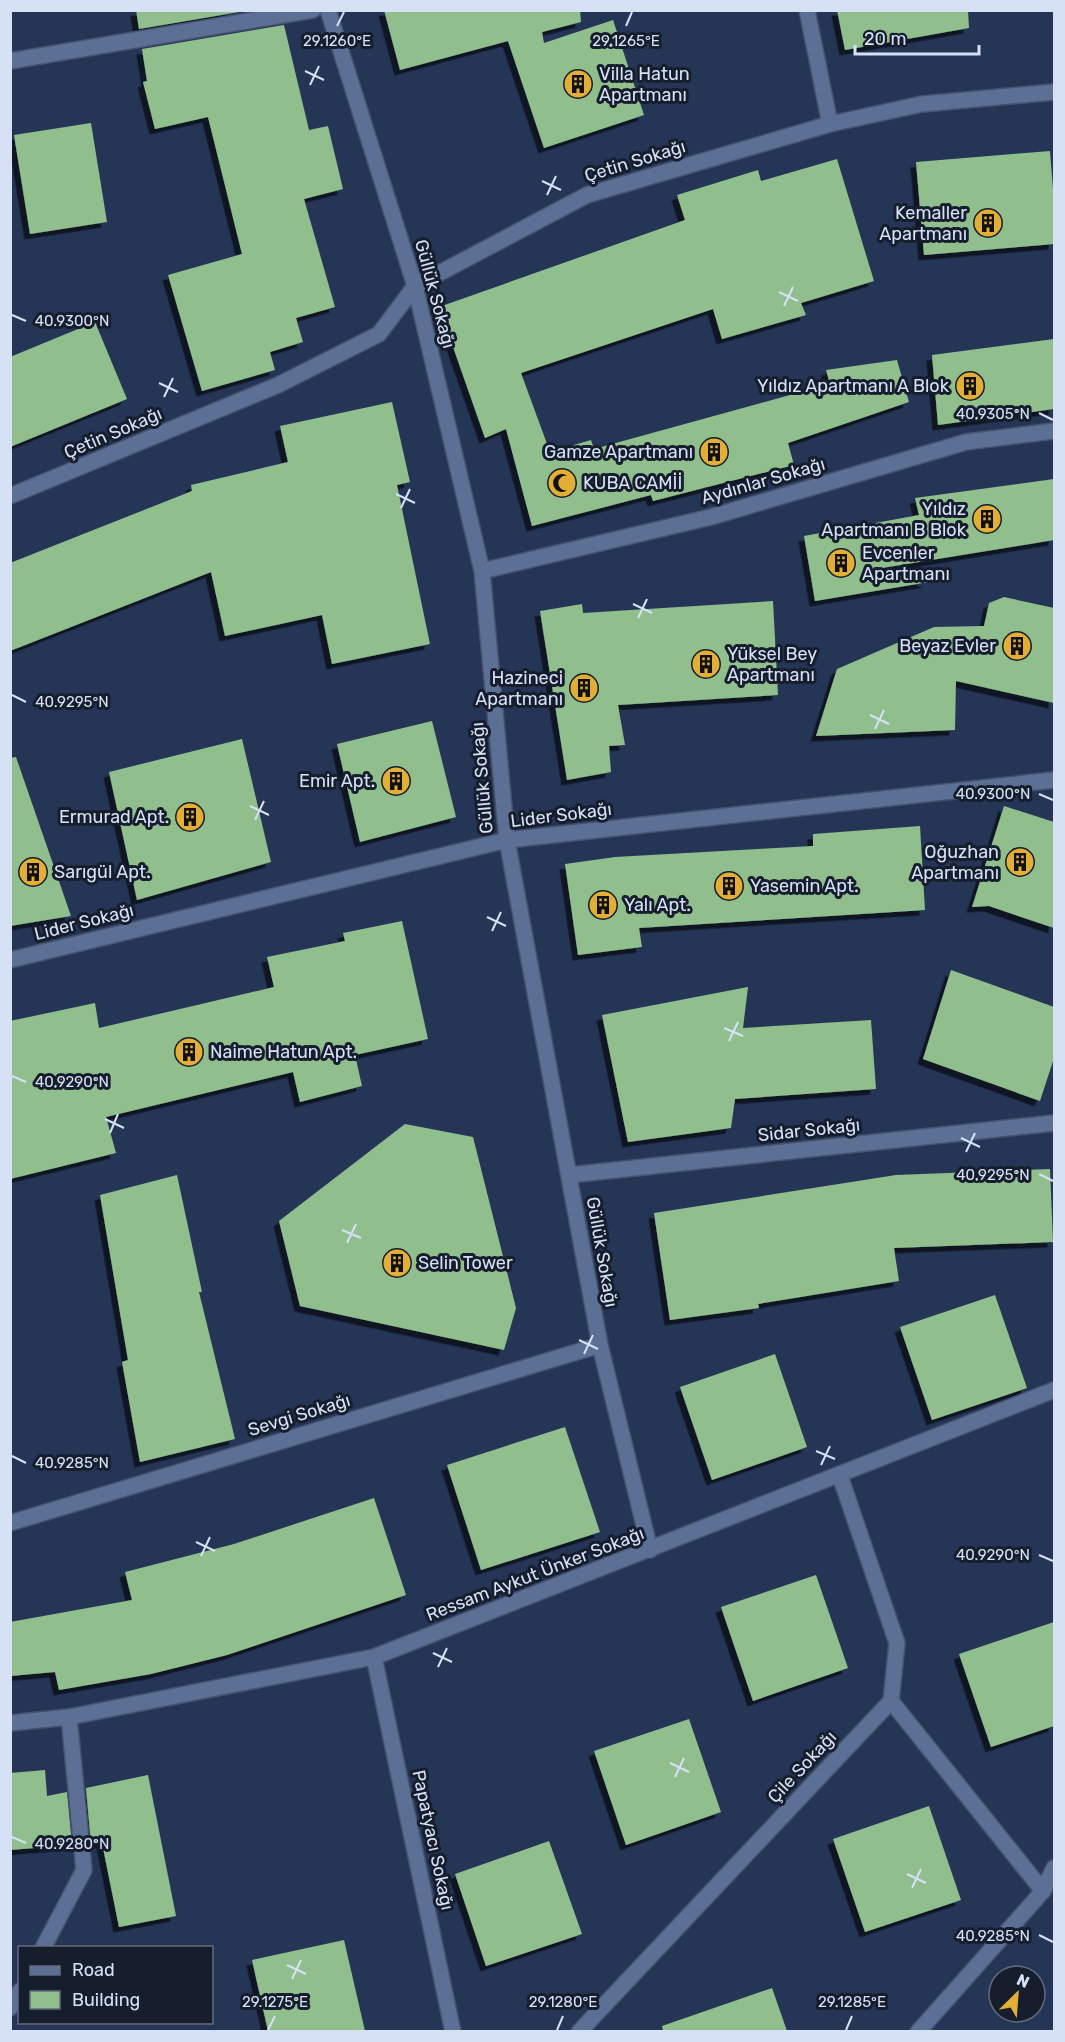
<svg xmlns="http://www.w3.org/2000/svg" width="1065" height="2042" viewBox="0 0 1065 2042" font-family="Rubik,sans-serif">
<defs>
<filter id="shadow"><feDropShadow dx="-5.5" dy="5.5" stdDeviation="0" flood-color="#0009"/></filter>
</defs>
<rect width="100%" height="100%" fill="#253556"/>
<path fill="#90bf8d" filter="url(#shadow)" d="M136 10H251L139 29Z
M384 10H580L581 22 542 32 544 43 613 20 644 115 544 148 508 41 400 70Z
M837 10H968L969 28 845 50Z
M284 25 309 130 328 126 343 189 304 199 335 307 296 318 303 342 270 352 275 370 202 391 168 275 242 254 208 117 155 129 143 82 147 81 142 49Z
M91 123 107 222 30 234 14 135Z
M1050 151 1054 202V244L924 255 916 162Z
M837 159 874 281 801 303 806 315 722 339 713 309 521 373 550 452 591 440 594 449 830 384 826 370 897 360 909 402 788 443 794 465 653 501 651 495 532 526 506 429 485 438 439 307 685 220 677 195 758 170 761 181Z
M95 322 127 399 10 447V357Z
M1054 339V409L938 425 932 355Z
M392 402 410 482 397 485 430 644 332 664 322 615 225 636 211 572 10 651V563L192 491 191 485 288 462 280 426Z
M1054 479V540L876 569 929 582 815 601 804 536 919 515 915 498Z
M1004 597 1054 608V703L956 681 955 730 816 736 837 669 934 627 984 626 989 603Z
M773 601 778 695 618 705 625 745 609 746 611 772 567 780 540 611 582 604 583 613Z
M432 721 456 817 360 842 337 744Z
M242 739 271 862 137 900 109 772Z
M16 757 71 916 10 926V758Z
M1004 806 1054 822V928L989 906 972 907Z
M920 826 925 910 639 928 642 947 578 955 565 864 615 857 813 846V834Z
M402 921 428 1039 355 1055 362 1086 300 1102 293 1072 106 1117 116 1153 10 1179V1021L95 1003 99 1028 274 987 267 957 345 941 343 933Z
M951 970 1054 1007V1058L1040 1101 923 1059Z
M748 987 743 1028 871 1020 876 1089 735 1099 731 1128 628 1142 602 1015Z
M405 1124 473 1137 516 1308 504 1350 300 1306 279 1221Z
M1050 1169 1053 1242 894 1248 899 1281 758 1304 759 1308 670 1320 654 1213 896 1175Z
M177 1175 202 1292H199L235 1439 140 1462 122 1362 128 1360 100 1195Z
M995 1295 1027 1388 932 1420 900 1327Z
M775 1354 807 1447 712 1480 680 1387Z
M565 1427 600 1532 481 1570 447 1465Z
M374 1498 406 1595 227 1655 151 1674 59 1690 55 1672 10 1676V1622L132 1600 125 1572 234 1544Z
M816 1575 848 1668 753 1701 721 1607Z
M1054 1622V1726L991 1747 959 1654Z
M689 1719 721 1812 626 1845 594 1751Z
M45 1770 47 1796 67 1792 72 1845 10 1850V1773Z
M148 1775 176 1916 119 1927 102 1843 91 1844 86 1788Z
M929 1806 961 1900 865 1932 833 1839Z
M549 1841 582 1934 486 1966 455 1874Z
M344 1940 365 2031H268L252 1960Z
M772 1988 787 2031H663L662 2026Z"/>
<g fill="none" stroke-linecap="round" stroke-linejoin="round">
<g stroke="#45536f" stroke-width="18">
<path id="street" d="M328 10 415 286 482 571 507 840 600 1345 650 1550
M807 10 830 124
M10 61 313 10
M10 496 278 385 379 334 415 286 587 195 830 124 922 104 1054 92
M482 571 711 517 966 442 1054 431
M10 960 507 840 1054 780
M569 1175 1054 1123
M10 1523 600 1345
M374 1657 453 2032
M891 1701 1043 1891
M10 1723 69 1717 374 1657 1054 1390
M43 1948 84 1870 69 1717
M10 2008 20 1991
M579 2032 891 1701 897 1643 840 1476
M918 2032 1043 1891 1054 1868"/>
</g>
<use href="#street" stroke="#5c6f94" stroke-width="15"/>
</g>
<path fill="none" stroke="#d6e1f6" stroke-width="2" d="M337 26 344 12M626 26 632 12M305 71 324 80M310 85 319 66M542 181 561 190M547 195 556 176M779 292 798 301M784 306 793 287M12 315 26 321M159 383 178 392M164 397 173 378M1039 413 1053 420M396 494 415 503M401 508 410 489M633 604 652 613M638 618 647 599M12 695 26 702M870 715 889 724M875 729 884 710M1039 794 1053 800M250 806 269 815M255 820 264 801M487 917 506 926M492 931 501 912M724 1028 743 1036M729 1041 738 1022M12 1076 26 1082M105 1119 124 1128M110 1133 118 1114M961 1138 980 1147M966 1152 975 1133M1039 1174 1053 1181M342 1230 361 1238M347 1243 356 1224M579 1340 598 1349M584 1354 593 1335M816 1451 835 1459M12 1456 26 1463M821 1465 830 1446M196 1542 215 1551M1039 1555 1053 1561M201 1556 210 1537M433 1653 452 1662M438 1667 447 1648M670 1763 689 1772M675 1777 684 1758M12 1837 26 1843M907 1874 926 1883M912 1888 921 1869M1039 1935 1053 1942M287 1965 306 1974M292 1979 301 1960M268 2030 275 2016M557 2030 563 2016M846 2030 852 2016"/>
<defs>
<g id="building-disc" transform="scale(1.5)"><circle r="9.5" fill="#e3ae35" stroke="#161d2c"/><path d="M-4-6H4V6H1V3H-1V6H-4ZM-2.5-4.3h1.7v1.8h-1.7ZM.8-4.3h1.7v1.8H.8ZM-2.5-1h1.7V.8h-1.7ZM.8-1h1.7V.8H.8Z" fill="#111"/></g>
<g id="mosque-disc" transform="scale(1.5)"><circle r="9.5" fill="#e3ae35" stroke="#161d2c"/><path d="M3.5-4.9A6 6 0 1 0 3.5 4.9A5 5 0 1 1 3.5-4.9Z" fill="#111"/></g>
</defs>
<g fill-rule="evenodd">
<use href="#building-disc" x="578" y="84"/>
<use href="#building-disc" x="988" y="223"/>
<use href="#building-disc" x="970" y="386"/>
<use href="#building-disc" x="714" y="452"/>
<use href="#mosque-disc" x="562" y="483"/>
<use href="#building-disc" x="987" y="519"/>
<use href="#building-disc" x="841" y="563"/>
<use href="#building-disc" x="1017" y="646"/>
<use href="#building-disc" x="706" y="664"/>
<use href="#building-disc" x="584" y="688"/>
<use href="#building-disc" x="396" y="781"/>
<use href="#building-disc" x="190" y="817"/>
<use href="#building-disc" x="1020" y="862"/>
<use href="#building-disc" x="33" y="872"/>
<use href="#building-disc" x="729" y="886"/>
<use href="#building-disc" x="603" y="905"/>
<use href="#building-disc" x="189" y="1052"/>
<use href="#building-disc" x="397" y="1263"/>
</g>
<g text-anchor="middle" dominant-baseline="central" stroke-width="6" stroke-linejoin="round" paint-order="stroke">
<g font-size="18" fill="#d6e1f6" stroke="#161d2c" text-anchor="start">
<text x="599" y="74">Villa Hatun<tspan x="599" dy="21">Apartmanı</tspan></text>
<text x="967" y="213" text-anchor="end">Kemaller<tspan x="967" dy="21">Apartmanı</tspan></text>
<text x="949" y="386" text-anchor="end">Yıldız Apartmanı A Blok</text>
<text x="693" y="452" text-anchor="end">Gamze Apartmanı</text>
<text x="583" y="483">KUBA CAMİİ</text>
<text x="966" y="509" text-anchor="end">Yıldız<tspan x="966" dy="21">Apartmanı B Blok</tspan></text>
<text x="862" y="553">Evcenler<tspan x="862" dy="21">Apartmanı</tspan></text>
<text x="996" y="646" text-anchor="end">Beyaz Evler</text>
<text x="727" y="654">Yüksel Bey<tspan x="727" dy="21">Apartmanı</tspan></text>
<text x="563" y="678" text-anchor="end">Hazineci<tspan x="563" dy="21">Apartmanı</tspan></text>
<text x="375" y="781" text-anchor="end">Emir Apt.</text>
<text x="169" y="817" text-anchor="end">Ermurad Apt.</text>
<text x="999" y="852" text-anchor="end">Oğuzhan<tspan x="999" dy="21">Apartmanı</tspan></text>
<text x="54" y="872">Sarıgül Apt.</text>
<text x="750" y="886">Yasemin Apt.</text>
<text x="624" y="905">Yalı Apt.</text>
<text x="210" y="1052">Naime Hatun Apt.</text>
<text x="418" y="1263">Selin Tower</text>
</g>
<g font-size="18" fill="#d6e1f6" stroke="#161d2c">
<text transform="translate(635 161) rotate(-17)">Çetin Sokağı</text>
<text transform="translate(435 294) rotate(75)">Güllük Sokağı</text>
<text transform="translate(113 433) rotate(-23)">Çetin Sokağı</text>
<text transform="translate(763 481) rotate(-16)">Aydınlar Sokağı</text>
<text transform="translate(482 778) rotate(-95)">Güllük Sokağı</text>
<text transform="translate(561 815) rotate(-7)">Lider Sokağı</text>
<text transform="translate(84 922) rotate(-14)">Lider Sokağı</text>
<text transform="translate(809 1130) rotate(-6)">Sidar Sokağı</text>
<text transform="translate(602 1252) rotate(80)">Güllük Sokağı</text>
<text transform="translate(299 1415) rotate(-17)">Sevgi Sokağı</text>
<text transform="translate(535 1574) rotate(-21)">Ressam Aykut Ünker Sokağı</text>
<text transform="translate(802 1767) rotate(-47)">Çile Sokağı</text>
<text transform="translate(433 1840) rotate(78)">Papatyacı Sokağı</text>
</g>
</g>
<g font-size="15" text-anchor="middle" fill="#d6e1f6" stroke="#161d2c" stroke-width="6" stroke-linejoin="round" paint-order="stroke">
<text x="337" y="46">29.1260°E</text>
<text x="626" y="46">29.1265°E</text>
<text x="72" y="326">40.9300°N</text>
<text x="993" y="419">40.9305°N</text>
<text x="72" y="707">40.9295°N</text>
<text x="993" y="799">40.9300°N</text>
<text x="72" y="1087">40.9290°N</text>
<text x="993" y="1180">40.9295°N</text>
<text x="72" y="1468">40.9285°N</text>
<text x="993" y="1560">40.9290°N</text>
<text x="72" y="1849">40.9280°N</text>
<text x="993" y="1941">40.9285°N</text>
<text x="275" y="2007">29.1275°E</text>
<text x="563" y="2007">29.1280°E</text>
<text x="852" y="2007">29.1285°E</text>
</g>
<rect width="1065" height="2042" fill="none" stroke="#d6e1f6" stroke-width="24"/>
<rect x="18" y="1946" width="195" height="78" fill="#161d2c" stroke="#636b7d" stroke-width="1.5"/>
<rect x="30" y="1966" width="30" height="9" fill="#5c6f94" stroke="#636b7d" stroke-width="1.5"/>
<text x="72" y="1976" font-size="18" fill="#d6e1f6">Road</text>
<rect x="30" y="1991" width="30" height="18" fill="#90bf8d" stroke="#636b7d" stroke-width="1.5"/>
<text x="72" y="2006" font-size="18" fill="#d6e1f6">Building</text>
<g transform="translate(1017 1994) rotate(25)"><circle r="28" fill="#161d2c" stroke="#636b7d" stroke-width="1.5"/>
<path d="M0-4.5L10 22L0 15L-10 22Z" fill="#e3ae35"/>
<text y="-9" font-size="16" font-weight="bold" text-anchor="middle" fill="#d6e1f6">N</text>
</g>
<path d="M855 45v9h124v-9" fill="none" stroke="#d6e1f6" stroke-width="3"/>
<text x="864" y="45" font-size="18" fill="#d6e1f6" stroke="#161d2c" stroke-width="4.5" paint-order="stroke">20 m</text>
</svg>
